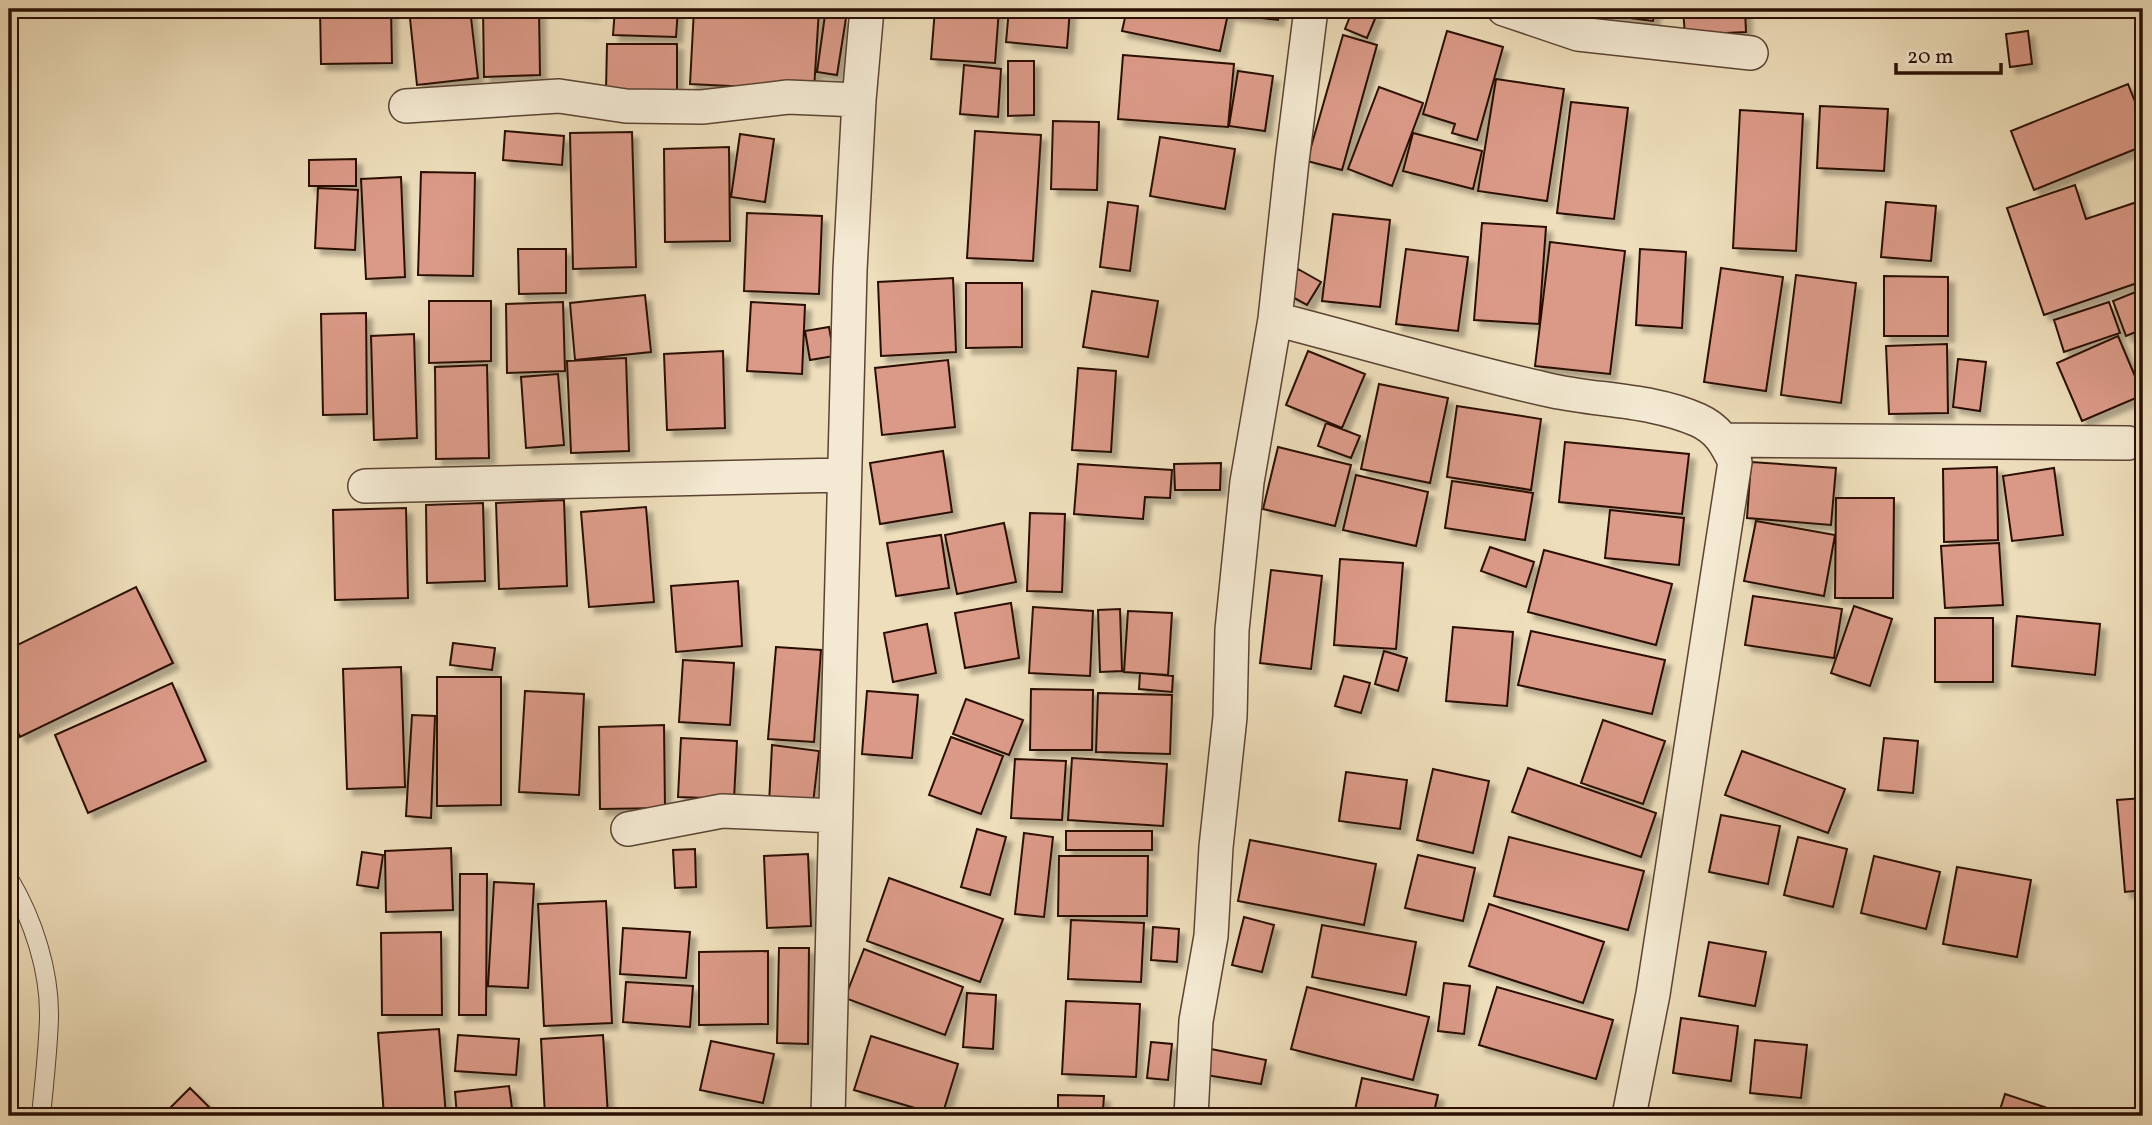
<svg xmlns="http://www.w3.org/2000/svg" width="2152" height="1125" viewBox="0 0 2152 1125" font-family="Vollkorn,serif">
<defs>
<filter id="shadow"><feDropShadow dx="6" dy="6" stdDeviation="2" flood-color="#0004"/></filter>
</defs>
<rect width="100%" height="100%" fill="#eedebb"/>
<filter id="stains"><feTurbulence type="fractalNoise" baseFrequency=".00286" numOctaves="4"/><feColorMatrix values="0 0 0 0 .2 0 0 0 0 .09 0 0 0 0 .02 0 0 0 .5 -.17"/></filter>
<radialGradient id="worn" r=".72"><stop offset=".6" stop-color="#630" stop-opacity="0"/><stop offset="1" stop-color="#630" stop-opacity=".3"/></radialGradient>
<path fill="#db9a88" stroke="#2a0f04" stroke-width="2" filter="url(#shadow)" d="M320 9H391L392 63 321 64Z
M409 9H470L478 78 417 85Z
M483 9H539L540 75 484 77Z
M540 9H593V13Z
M615 9H678L676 37 613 35Z
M694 9H819L814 90 690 84Z
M935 9H999L995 63 931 59Z
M1009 9H1070L1067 48 1006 42Z
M1127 9H1229L1220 51 1122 31Z
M1231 9H1280L1278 20 1230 14Z
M1353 9H1364L1377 14 1367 38 1345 29Z
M1590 9H1655L1653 21 1589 13Z
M1683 9H1745L1746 32 1685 35Z
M825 15 846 18 837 75 817 72Z
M1447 31 1503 47 1477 140 1452 133 1455 124 1423 114Z
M2028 31 2032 64 2010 67 2006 34Z
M1343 35 1377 45 1342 170 1307 161Z
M607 44H677V90H606Z
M1123 55 1234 64 1228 127 1118 119Z
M1008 61H1034V115L1008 116Z
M964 65 1001 69 998 117 960 114Z
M1238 71 1273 76 1265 131 1229 126Z
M1496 79 1564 89 1547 201 1478 191Z
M2128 84 2143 122V146L2034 190 2011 131Z
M1379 87 1423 103 1392 186 1348 169Z
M1571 102 1628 108 1614 219 1557 213Z
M1820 106 1888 109 1884 171 1817 168Z
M1740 110 1803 114 1796 251 1733 248Z
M1053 121 1099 122 1097 190 1051 189Z
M505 131 564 136 562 165 503 160Z
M975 131 1041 135 1033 261 967 258Z
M632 132 636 267 573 269 570 133Z
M1413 133 1482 151 1473 189 1403 171Z
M740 134 774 139 765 202 731 197Z
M1160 137 1235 149 1225 209 1150 196Z
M729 147 730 241 665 242 664 149Z
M356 159V186H309V160Z
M421 172 475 173 473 276 418 275Z
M401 177 405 277 366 279 361 179Z
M2075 185 2086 219 2143 200V281L2044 315 2007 208Z
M318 188 358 190 355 250 315 248Z
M1108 202 1138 206 1130 271 1100 267Z
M1886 202 1936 206 1931 261 1881 257Z
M747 213 822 216 819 294 744 291Z
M1333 214 1390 220 1380 307 1322 301Z
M1482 223 1546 227 1539 324 1474 320Z
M1550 242 1625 251 1610 374 1535 366Z
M518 249H566V293L519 294Z
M1406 249 1468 257 1458 331 1396 324Z
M1640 249 1686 252 1682 328 1636 325Z
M1721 268 1783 277 1766 391 1704 382Z
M1298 269 1321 282 1307 305 1285 293Z
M1796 275 1856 283 1841 403 1781 395Z
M1884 276 1948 277V336H1884Z
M953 278 956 352 881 356 878 282Z
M966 283H1022V347L966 348Z
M2143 289V329L2126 336 2113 301Z
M1092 291 1158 301 1148 357 1083 347Z
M645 295 651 352 575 360 570 303Z
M429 301H491V361L429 363Z
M563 302 565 371 507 373 506 304Z
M751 302 805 305 802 374 747 371Z
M2109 302 2120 333 2064 352 2054 320Z
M366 313 367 414 323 415 321 314Z
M829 327 834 356 810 360 805 331Z
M414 334 417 438 374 440 371 336Z
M2118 336 2143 395 2082 421 2057 363Z
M1947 344 1948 413 1889 414 1886 346Z
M723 351 725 428 667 430 664 354Z
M1308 351 1365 374 1342 428 1286 405Z
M626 358 629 451 571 453 567 361Z
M1958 359 1986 362 1980 411 1953 407Z
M948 360 955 427 882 435 875 368Z
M487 365 489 458 436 459 435 367Z
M1078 368 1116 371 1111 452 1072 450Z
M558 374 564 445 526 448 521 377Z
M1379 384 1448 398 1430 483 1361 469Z
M1457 406 1541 419 1531 490 1447 477Z
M1326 423 1360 436 1351 458 1318 446Z
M1565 442 1689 454 1682 514 1559 502Z
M1278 447 1351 465 1335 526 1263 509Z
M943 451 952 512 880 524 870 463Z
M1751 462 1836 468 1831 525 1747 518Z
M1221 463 1220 490H1175L1174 464Z
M1078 464 1172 470 1170 498 1145 497 1143 519 1074 514Z
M1997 467 1998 540 1944 542 1943 469Z
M2054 468 2063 535 2012 541 2003 476Z
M1356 475 1428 492 1416 546 1343 530Z
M1452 481 1533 493 1525 540 1445 528Z
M1836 498H1894L1893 598H1835Z
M564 500 567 586 499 589 496 503Z
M483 503 485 581 427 583 426 505Z
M646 507 654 602 589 607 581 512Z
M406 508 408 598 335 600 333 510Z
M1610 510 1684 518 1679 565 1605 558Z
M1030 513 1065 514 1062 592 1027 591Z
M1756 521 1835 535 1824 596 1744 581Z
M1004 523 1016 582 957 594 945 535Z
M941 535 949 588 896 596 887 543Z
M1999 543 2003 605 1945 608 1941 546Z
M1490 547 1534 562 1526 587 1481 571Z
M1544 550 1672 584 1656 645 1528 612Z
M1340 559 1403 563 1396 649 1334 645Z
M1271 570 1322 576 1311 669 1260 663Z
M738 581 742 646 676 652 671 586Z
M136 587 173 663 20 737 9 713V649Z
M1753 596 1842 609 1834 658 1745 645Z
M1011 603 1019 658 965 668 955 613Z
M1854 606 1892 619 1870 686 1831 673Z
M1033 607 1093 611 1090 676 1029 673Z
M1120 609 1122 671 1100 672 1098 610Z
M1128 611 1172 613 1168 675 1124 672Z
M2017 616 2100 624 2095 675 2012 666Z
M1935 618H1993V682H1935Z
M927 624 936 673 893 682 884 633Z
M1453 627 1513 632 1507 706 1446 701Z
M1531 631 1665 660 1652 714 1518 685Z
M453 643 495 648 492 670 450 665Z
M776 647 821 650 814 742 768 739Z
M1384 651 1407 658 1398 691 1375 684Z
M683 660 734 663 730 725 679 722Z
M401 667 405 787 347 789 343 669Z
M1140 673 1173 676 1172 692 1139 689Z
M1344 676 1370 683 1361 713 1335 706Z
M437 677H501V805L437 806Z
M172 683 206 761 88 813 55 735Z
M1031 689 1093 690 1092 750H1030Z
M525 691 584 694 579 795 519 792Z
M867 691 918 695 912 758 862 754Z
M1098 693 1172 695 1170 754 1096 752Z
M966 699 1023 720 1009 755 953 734Z
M412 715 435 716 431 818 406 816Z
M1603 720 1665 741 1643 804 1581 783Z
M664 725 665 808 600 809 599 727Z
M951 737 1003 756 981 814 929 795Z
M681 738 737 741 734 799 678 797Z
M1884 738 1918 741 1913 793 1878 790Z
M772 745 819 751 812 812 769 804Z
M1742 751 1845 789 1828 833 1725 795Z
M2143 751V787L2140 788 2136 752Z
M1072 758 1167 764 1163 826 1068 820Z
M1015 759 1066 761 1062 820 1011 818Z
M1528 768 1656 813 1641 857 1512 812Z
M1433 769 1489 781 1473 853 1417 840Z
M1346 772 1407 780 1400 829 1339 821Z
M2143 798V890L2125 892 2117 800Z
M1721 815 1780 826 1768 884 1709 872Z
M977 829 1006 837 990 895 961 887Z
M1066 831H1152V850H1066Z
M1024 833 1053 837 1044 917 1015 914Z
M1509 837 1644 871 1628 930 1494 896Z
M1798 837 1847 849 1833 907 1784 895Z
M1250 840 1376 864 1364 925 1238 901Z
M451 848 453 910 386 912 385 851Z
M695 849 696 887 675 888 673 850Z
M362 852 383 855 378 888 357 885Z
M808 854 811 926 767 928 764 856Z
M1418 855 1475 868 1463 921 1405 908Z
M1059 856H1148L1147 916H1058Z
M1874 856 1940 872 1926 929 1861 913Z
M1957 867 2031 880 2017 957 1943 944Z
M460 874H487L486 1015H459Z
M889 878 1003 919 980 982 867 941Z
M494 882 534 884 528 988 488 986Z
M606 901 612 1023 544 1026 538 904Z
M1489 904 1604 942 1583 1003 1469 966Z
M1244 917 1274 925 1262 972 1232 965Z
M1071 920 1144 923 1141 982 1068 979Z
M1322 925 1416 942 1406 995 1312 977Z
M1153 927 1179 929 1177 962 1151 960Z
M623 928 690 932 686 978 620 974Z
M441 932 442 1015H382L381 933Z
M1709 942 1766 952 1755 1006 1699 996Z
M779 948H809L808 1044 777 1043Z
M864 949 963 987 945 1035 845 998Z
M768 951V1024L699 1025V952Z
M626 982 693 986 690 1027 623 1022Z
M1444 983 1470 986 1464 1034 1438 1031Z
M1307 987 1429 1017 1413 1080 1291 1049Z
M1497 987 1613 1020 1596 1079 1479 1045Z
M967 993 996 995 993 1049 963 1047Z
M1066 1001 1140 1004 1136 1077 1062 1074Z
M1681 1018 1738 1026 1731 1081 1673 1073Z
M439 1029 446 1116H384L378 1033Z
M458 1035 519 1039 516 1075 455 1071Z
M603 1035 608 1116H545L541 1039Z
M871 1036 958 1064 942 1116 854 1090Z
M1755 1040 1807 1045 1801 1098 1750 1093Z
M711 1041 774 1054 763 1103 700 1090Z
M1151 1042 1172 1044 1168 1080 1147 1078Z
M1211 1049 1266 1060 1261 1084 1206 1075Z
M1362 1078 1438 1095 1433 1116H1382L1355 1110Z
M509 1086 513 1116H457L455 1092Z
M190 1088 218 1116H162Z
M2005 1094 2053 1110 2051 1116H1998Z
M1058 1095 1104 1096 1103 1110H1144V1116H1058Z"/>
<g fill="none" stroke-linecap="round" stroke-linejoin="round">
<g stroke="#5b4332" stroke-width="20">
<path id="lane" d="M9 879C33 919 50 971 49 1018 48 1051 44 1084 41 1116"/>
</g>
<g stroke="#5b4332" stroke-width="36">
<path id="street" d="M1504 9 1578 34 1751 53
M406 106 559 96 626 106 702 107 788 97 859 100
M1275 319C1368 343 1459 370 1553 391 1601 401 1653 400 1698 420 1718 429 1726 443 1735 462L1653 994 1629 1116
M1725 440 2128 443
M365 486 843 475
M628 829 722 811 836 816
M828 1116 850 270 859 100 867 9
M1191 1116 1196 1021 1211 936 1216 847 1230 717 1232 630 1247 482 1275 319 1292 161 1311 9"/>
</g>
<use href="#lane" stroke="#f4ead3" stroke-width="18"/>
<use href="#street" stroke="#f4ead3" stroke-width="33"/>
</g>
<rect width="2152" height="1125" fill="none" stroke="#eedebb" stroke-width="35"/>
<rect x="10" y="10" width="2131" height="1104" fill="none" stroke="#2a0f04" stroke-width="3.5"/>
<rect x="18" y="18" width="2117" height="1090" fill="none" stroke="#2a0f04" stroke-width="2"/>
<path d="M1896 63v10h105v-10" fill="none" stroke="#2a0f04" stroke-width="3.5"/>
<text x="1907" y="63" font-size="21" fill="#2a0f04" stroke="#f4ead3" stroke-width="5" paint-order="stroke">20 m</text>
<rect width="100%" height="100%" filter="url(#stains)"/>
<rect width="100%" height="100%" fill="url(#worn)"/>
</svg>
